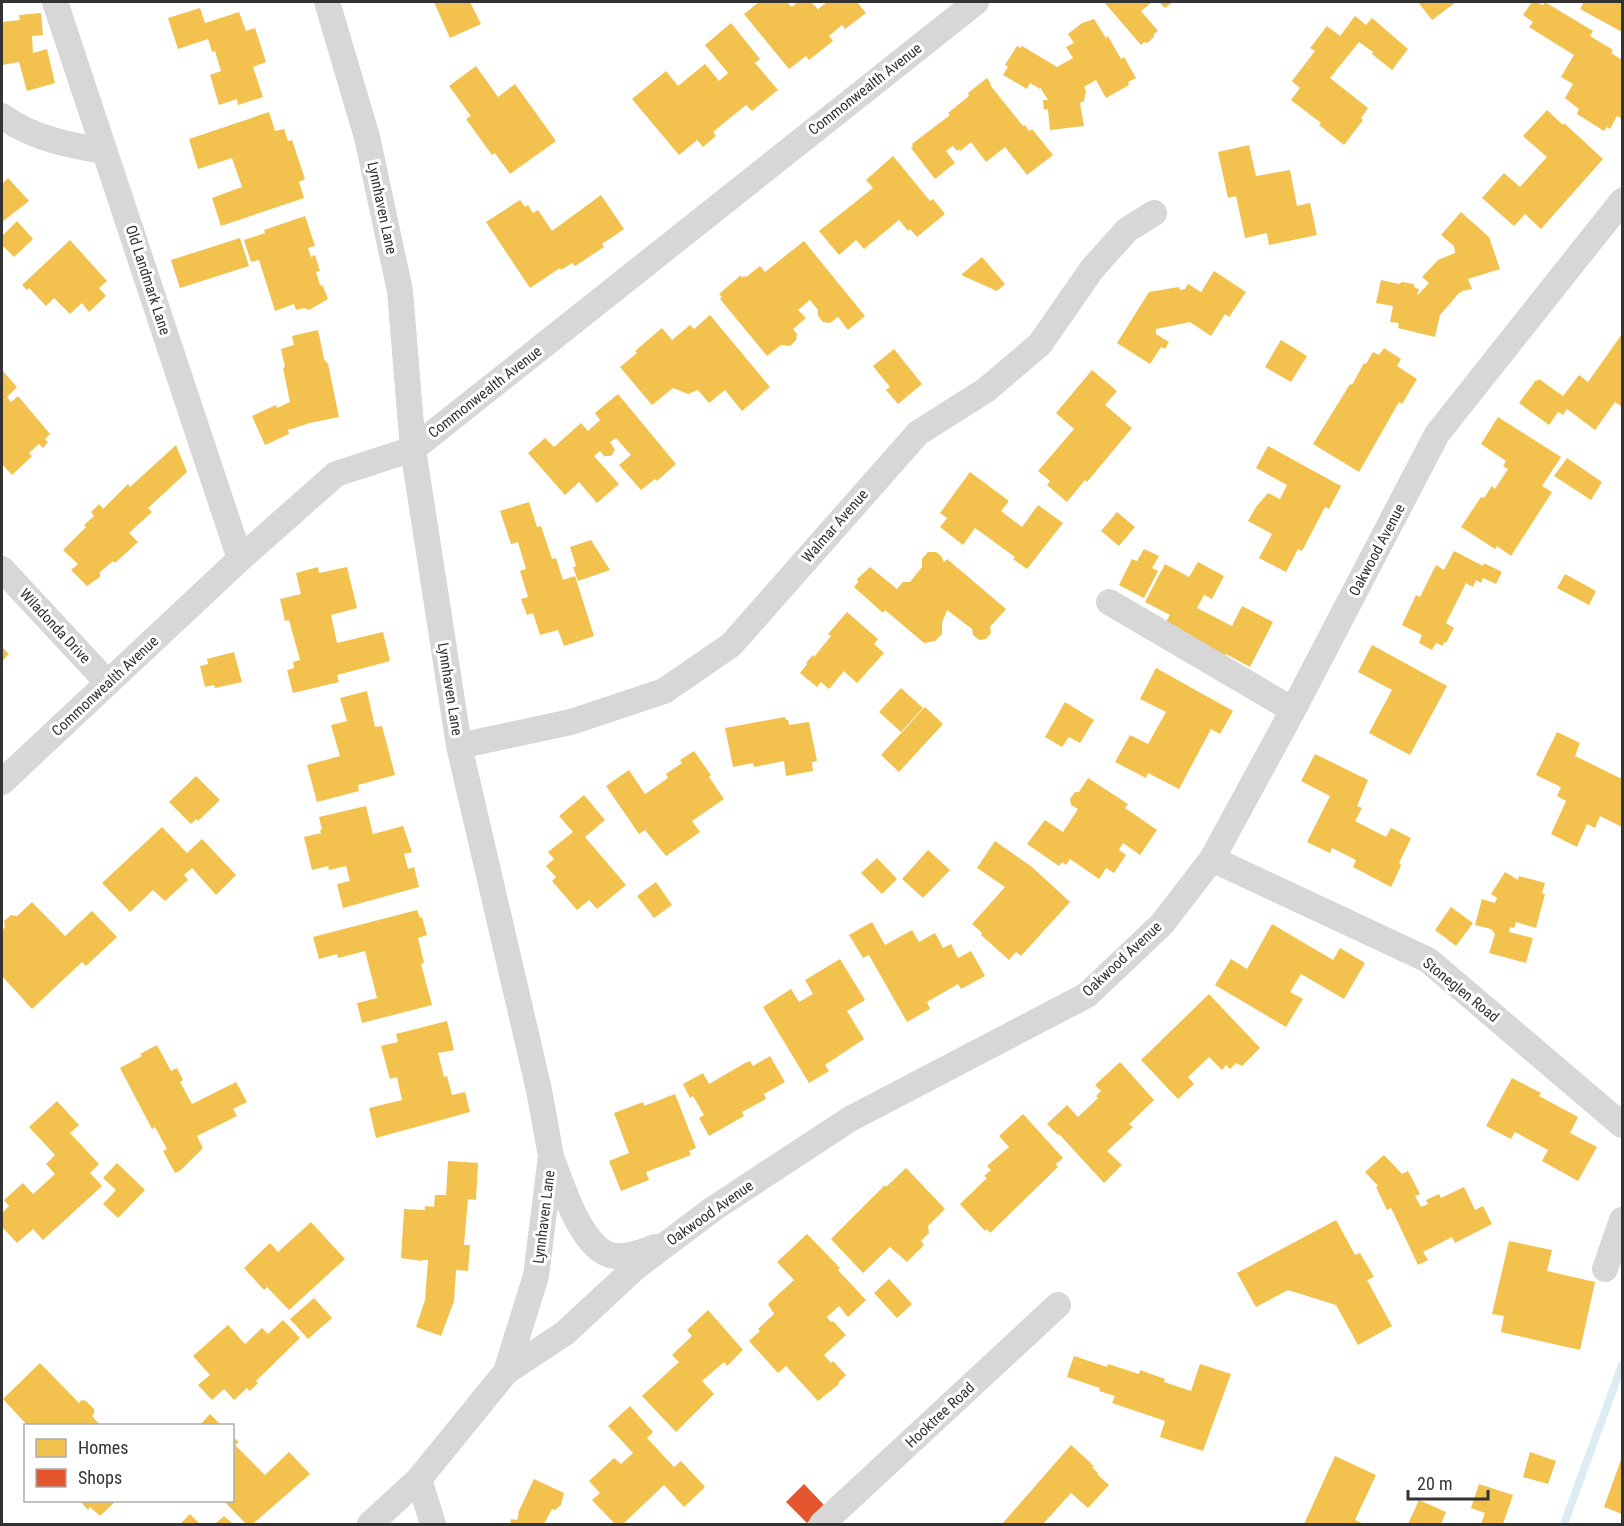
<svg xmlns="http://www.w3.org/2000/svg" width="1624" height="1526" viewBox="0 0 1624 1526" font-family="'Roboto Condensed',sans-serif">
<rect width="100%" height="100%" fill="#fff"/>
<path fill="#f2c14e" d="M434 2H470L481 24 450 38Z
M759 2H787L792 7 798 2H811L818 9 827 2H857L866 13 845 29 842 25 829 36 833 41 809 60 806 56 789 69 744 14Z
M1104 2H1152L1141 11 1158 31 1154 34V37L1147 43 1144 42 1141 45Z
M1159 2H1173L1165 8Z
M1418 2H1456L1432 20Z
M1532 2H1542L1540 4 1543 5 1545 2 1593 31 1590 36 1613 50 1611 53 1622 60V119L1617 116 1610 129 1607 127 1604 131 1577 114 1579 109 1565 98 1573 84 1561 77 1574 55 1529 27 1533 22 1523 15Z
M1584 2H1622V32L1580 9Z
M200 8 205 23 239 12 246 31 255 28 266 62 253 67 263 97 238 105 237 99 219 105 210 75 221 71 215 51 212 52 208 39 178 49 168 18Z
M41 13 43 35 32 36 33 53 47 49 55 83 27 91 19 62 2 65V22L20 20 19 15Z
M1355 16 1366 25 1372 18 1408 49 1392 70 1372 54 1373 52 1359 42 1330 78 1368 108 1361 118 1363 120 1344 145 1319 125 1321 123 1291 100 1300 88 1292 81 1315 51 1310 48 1327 26 1340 36Z
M1094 19 1106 38 1108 36 1121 59 1124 57 1136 78 1128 82 1129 85 1106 98 1096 80 1084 87 1086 91 1084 101 1080 103 1084 126 1050 130 1048 109 1044 110 1043 100H1048L1040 87V89L1030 83 1027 89 1003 75 1008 67 1005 65 1017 46 1020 48 1022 46 1057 67 1073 58 1066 47 1074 43 1068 34 1082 23Z
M731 23 760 59 755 63 778 90 752 111 746 105 713 132 716 136 703 147 697 140 679 155 632 99 666 71 678 86 705 64 719 81 728 73 705 45Z
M476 66 498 97 515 84 556 141 510 174 495 153 492 155 466 119 471 116 449 86Z
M987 78 991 84 990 85 1023 126 1025 125 1029 131 1032 129 1053 155 1027 175 1005 147 986 162 971 142 960 151 959 149 957 151 953 146 946 151 955 163 935 179 911 148 913 146 912 144 950 115 948 113 969 96 968 93Z
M1547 110 1563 125 1564 123 1603 159 1541 229 1525 214 1514 226 1482 198 1504 173 1520 187 1547 157 1523 136Z
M269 112 275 131 284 129 288 141 292 140 305 179 299 182 304 198 221 226 212 198 242 187 232 158 198 169 189 139Z
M1249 145 1256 176 1290 170 1297 206 1310 203 1317 235 1269 245 1267 233 1245 238 1236 196 1228 198 1218 152Z
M893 156 930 201 933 199 945 214 917 237 910 229 908 231 899 220 864 249 856 240 839 255 819 231 873 188 866 180Z
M8 178 29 201 2 222V184Z
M601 195 624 229 602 244 604 247 575 266 572 263 561 270 560 268 530 288 486 222 520 200 525 207 528 205 533 213 538 210 552 231Z
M1461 212 1489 237 1500 269 1468 279 1472 289 1462 291V292L1459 293 1440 315 1435 337 1398 328 1399 323 1390 322 1393 306 1376 303 1381 280 1399 284 1402 282 1413 284 1415 288 1419 289 1417 296 1429 283 1422 277 1438 260 1455 253 1454 246 1441 235Z
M305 216 315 246 308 248 311 257 315 255 320 271 316 272 320 285 323 286 328 299 309 310 304 308 296 310 294 304 275 311 259 260 251 262 244 240 265 233 264 230Z
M17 221 33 239 14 257 2 245V236Z
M240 238 249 266 180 288 171 260Z
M70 240 107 281 99 288 106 296 89 312 82 303 70 314 54 298 46 306 29 288 27 290 22 285Z
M804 241 865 316 848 330 838 317 830 323 823 322 818 316V310L810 300 798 310 806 318 793 329 797 334 796 340 790 346 781 345 767 356 720 299 722 297 719 294 741 275 742 278 744 276 746 277 760 266 765 272Z
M982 257 1005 284 997 291 961 275Z
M1214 271 1246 292 1229 317 1225 314 1211 336 1190 322 1156 329V334L1169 342 1165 349 1161 347 1150 364 1117 343 1149 292 1179 287 1180 290 1185 289 1188 284 1201 292Z
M710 315 770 387 742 411 725 390 709 403 698 390 688 394 673 388 652 405 620 367 637 353 635 351 662 328 672 340 690 325 694 329Z
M318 330 324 359 328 364 339 417 310 423 288 430 289 434 265 445 252 416 276 405 277 408 290 402 283 368 285 367 281 349 294 345 292 336Z
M1622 334V407L1615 402 1595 430 1567 409 1563 415 1558 412 1549 425 1519 403 1536 380 1538 381 1539 379 1563 396 1579 375 1588 382Z
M1281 340 1307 356 1291 382 1265 367Z
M1384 348 1401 359 1397 366 1417 379 1402 404 1399 402 1359 472 1313 444 1350 384 1352 385 1364 363 1366 364 1373 352 1379 355Z
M894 349 922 384 898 404 886 390 890 387 873 366Z
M2 370 17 387 7 397 11 402 18 396 50 434 45 439 48 442 43 448 39 444 29 453 32 456 12 475 2 464Z
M1092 370 1117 391 1105 405 1132 428 1087 482 1085 480 1067 502 1047 485 1050 481 1038 471 1074 429 1056 413Z
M618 394 676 464 657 481 655 479 641 490 619 465 631 455 616 438 610 442 615 450 611 456H604L600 451 594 456 619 484 597 503 579 482 565 495 528 453 545 438 554 447 581 423 588 431 600 420 595 413Z
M1498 417 1561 457 1542 486 1552 492 1511 556 1497 546 1495 549 1461 527 1481 497 1484 498 1492 486 1495 489 1508 469 1503 466 1506 461 1481 444Z
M176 445 187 472 148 508 152 512 129 533 138 542 115 563 113 561 100 572V577L87 586 71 570 78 564 63 550 86 527 84 525 94 516 91 512 99 504 103 509 128 484 130 487Z
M1268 446 1341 486 1329 509 1325 507 1302 551 1298 549 1286 572 1259 558 1272 534 1248 521 1256 507 1268 493 1280 499 1287 485 1256 468Z
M1567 458 1602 482 1591 500 1554 476Z
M970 472 1009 501 1001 511 1022 527 1038 505 1063 523 1027 569 1013 559 1015 557 975 528 963 545 940 527 947 518 940 513Z
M529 502 537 527 541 526 552 559 556 558 563 580 575 576 594 636 564 646 558 630 540 635 533 613 527 615 521 599 528 597 520 571 526 569 518 542 511 544 500 511Z
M1117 512 1135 527 1119 546 1101 531Z
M591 540 610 570 578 581 573 567 576 566 570 547Z
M1144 549 1159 556 1152 568 1158 571 1144 598 1119 585 1132 559 1137 561Z
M1454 551 1483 566 1484 563 1502 572 1496 584 1483 578 1481 583 1476 580 1473 587 1466 583 1446 623 1454 628 1446 643 1444 642 1443 646 1436 643 1432 650 1419 643 1422 635 1402 625 1416 595 1420 597 1436 565 1444 570Z
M928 552H936L941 556 944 562 947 559 1006 609 990 627 991 633 986 639 979 640 973 635 972 629 947 610 942 623V634L935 641 924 643 885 610 883 613 854 587 858 582 857 579 870 567 897 589 903 582H910L922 567V559Z
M1198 562 1224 576 1212 599 1204 595 1197 608 1232 626 1242 606 1273 622 1250 667 1226 654 1223 660 1165 623 1170 615 1145 602 1165 564 1189 577Z
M318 567 319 573 347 567 357 608 331 615 337 643 383 632 390 661 337 675 339 682 293 693 287 670 294 668 293 662 300 660 289 620 285 621 280 599 301 594 296 573Z
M1565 574 1596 591 1589 605 1557 588Z
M847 612 878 639 874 644 884 653 857 683 844 671 829 689 821 682 817 687 800 673 807 664 806 663 813 655 814 657 831 636 828 634Z
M1372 645 1447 686 1410 755 1369 733 1392 690 1358 672Z
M2 647 9 654 2 661Z
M234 652 242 682 215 688 214 685 205 687 200 666 208 664 207 659Z
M1156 668 1233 711 1220 734 1211 729 1179 789 1148 773 1146 778 1115 762 1130 735 1148 744 1166 712 1140 699Z
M901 688 923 708 901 732 879 712Z
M367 691 375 727 382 726 395 775 358 785 359 791 317 802 307 765 340 756 331 725 347 721 340 698Z
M1065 702 1094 720 1080 743 1069 737 1062 747 1045 737Z
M925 707 943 724 899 772 881 755Z
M785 717 786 720H788L789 725 809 722 817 761 812 762 813 771 786 776 784 761 754 767 753 763 733 767 725 728Z
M1557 732 1580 743 1575 756 1622 779V827L1600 816 1595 828 1587 824 1577 847 1551 834 1566 801 1557 796 1561 787 1536 775Z
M694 751 711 775 709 777 724 799 692 821 700 832 666 856 645 830 639 834 606 786 629 770 645 794 668 778 666 774 682 763 680 760Z
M1315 754 1368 780 1357 806 1362 808 1355 821 1386 837 1391 828 1411 838 1399 863 1401 864 1400 868 1391 887 1353 867 1356 860 1332 848 1330 853 1307 842 1330 796 1301 781Z
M196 776 220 800 198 821 196 819 191 824 169 802Z
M1088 778 1128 804 1125 808 1157 830 1140 855 1123 843 1119 850 1126 855 1114 873 1106 868 1099 879 1070 859 1066 865 1062 862 1059 866 1027 844 1045 820 1063 832 1078 809 1071 805 1070 799 1075 792H1079Z
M584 795 605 820 585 837 626 885 597 909 589 900 577 910 552 881 556 877 546 866 554 859 548 852 573 832 559 816Z
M366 806 373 834 403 826 412 852 404 854 408 869 414 867 419 887 343 908 337 884 350 881 346 866 329 870 328 866 312 870 304 837 321 833 320 830H322L319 817Z
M162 827 187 853 202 839 236 875 216 895 192 868 184 875 188 880 165 901 153 890 130 912 102 883Z
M995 841 1032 867 1070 902 1021 956 1016 952 1009 960 981 935 982 933 972 924 1005 887 977 868Z
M928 850 950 870 923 898 902 879Z
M877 858 897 879 882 894 861 873Z
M1505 872 1518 880 1519 876 1545 883 1542 893 1545 894 1536 928 1516 922 1514 928 1510 927 1509 932 1533 938 1526 963 1489 953 1495 934 1491 929 1475 925 1482 899 1495 903 1497 898 1491 894Z
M656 882 672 905 654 918 637 896Z
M32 902 65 936 92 911 117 937 86 966 82 962 32 1009 2 976V931L5 927 4 921 11 915 17 916Z
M1451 907 1473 923 1456 946 1435 930Z
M417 910 420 918 422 917 427 935 418 938 424 963 421 964 432 1005 362 1023 357 1003 377 998 365 951 338 958 337 954 319 959 313 937Z
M872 922 885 945 912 930 919 942 935 933 943 948 951 944 958 958 971 951 985 976 961 989 958 984 927 1002 930 1009 907 1022 869 955 863 958 849 935Z
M1272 924 1333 960 1340 948 1365 963 1344 999 1301 974 1290 992 1303 999 1286 1027 1215 985 1231 959 1247 969Z
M840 959 865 1000 847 1011 864 1039 825 1065 829 1071 809 1083 763 1007 791 989 799 1002 813 994 805 980Z
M1209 994 1260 1048 1242 1066 1236 1063 1230 1069 1226 1065 1222 1070 1209 1057 1188 1077 1194 1084 1178 1099 1141 1060Z
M447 1021 454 1050 438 1053 444 1077 447 1076 452 1095 465 1092 470 1112 376 1138 369 1108 402 1100 397 1077 390 1079 381 1046 398 1042 396 1034Z
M157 1045 171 1071 177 1068 183 1080 180 1082 192 1104 236 1082 247 1102 233 1109 237 1116 197 1136 203 1148 181 1170 175 1173 163 1151 167 1149 155 1127 152 1129 120 1068 142 1056 140 1054Z
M770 1056 785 1082 764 1094 766 1099 742 1112 744 1116 709 1136 699 1118 704 1115 693 1096 690 1098 683 1084 703 1073 709 1084 745 1063 750 1061 753 1066Z
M1120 1062 1154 1100 1129 1124 1133 1127 1107 1151 1122 1165 1104 1183 1059 1134 1058 1135 1047 1124 1067 1105 1078 1117 1098 1098 1096 1096 1101 1091 1095 1085Z
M1512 1078 1541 1093 1539 1096 1578 1117 1570 1133 1597 1147 1578 1181 1542 1161 1548 1150 1515 1132 1511 1139 1486 1126Z
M675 1094 696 1148 689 1151 691 1155 646 1172 649 1180 621 1191 609 1161 629 1153 614 1113 643 1102 644 1106Z
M57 1101 79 1125 70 1133 99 1164 90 1173 102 1186 43 1240 33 1229 17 1243 2 1227V1213L9 1206 4 1200 23 1183 33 1194 55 1174 46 1164 55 1155 29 1127Z
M1023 1114 1063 1158 1056 1164 1058 1167 990 1233 987 1229 985 1231 960 1204 987 1178 984 1176 991 1170 987 1166 1009 1147 999 1136Z
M1384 1155 1402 1174 1408 1171 1420 1194 1415 1196 1421 1207 1428 1204 1426 1200 1439 1194 1441 1198 1464 1187 1475 1210 1483 1206 1492 1224 1455 1243 1452 1237 1423 1252 1428 1260 1418 1265 1391 1208 1387 1210 1376 1187 1378 1186 1365 1172Z
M448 1161 478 1163 476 1200 468 1199 464 1245H470L468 1271 456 1270 454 1301 441 1336 416 1327 425 1300 428 1260H423L422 1261 401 1258 404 1209 425 1210V1206L434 1207 435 1195H446Z
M117 1163 145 1190 118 1218 103 1204 116 1190 103 1178Z
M906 1168 945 1209 928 1226 929 1233 921 1241 924 1245 907 1262 890 1247 863 1273 831 1239 885 1185 886 1187Z
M1336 1220 1355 1255 1360 1253 1374 1277 1367 1280 1392 1326 1358 1345 1336 1305 1288 1290 1256 1307 1237 1273Z
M311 1222 345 1259 289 1310 267 1287 264 1290 244 1268 270 1243 278 1252Z
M807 1234 840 1268 838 1270 866 1300 848 1317 839 1306 827 1317 831 1322 833 1321 846 1335 824 1355 831 1363 833 1361 846 1375 838 1383 839 1384 818 1401 786 1366 778 1373 749 1341 760 1331 758 1329 774 1314 768 1304 794 1280 777 1262Z
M1509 1241 1552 1250 1547 1271 1595 1282 1580 1350 1501 1332 1504 1316 1492 1314Z
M889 1279 912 1304 897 1318 874 1293Z
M314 1298 332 1318 308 1339 290 1319Z
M708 1310 743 1350 727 1366 724 1362 702 1381 714 1394 676 1432 642 1396 679 1362 672 1355 692 1336 687 1330Z
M283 1320 300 1338 256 1381 258 1383 250 1391 247 1388 234 1400 224 1389 212 1400 198 1385 210 1375 193 1356 228 1325 245 1344 262 1328 268 1334Z
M1074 1356 1107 1367 1108 1364 1139 1374 1140 1370 1165 1379 1164 1382 1191 1391 1200 1364 1231 1374 1203 1451 1160 1437 1165 1421 1112 1403 1115 1396 1099 1391 1100 1388 1067 1377Z
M40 1363 79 1403 82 1400 86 1401 94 1409V1414L92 1416 101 1426H28L3 1399Z
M630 1406 653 1432 647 1438 674 1467 681 1461 705 1487 684 1507 664 1485 623 1524H615L592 1500 600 1493 589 1481 614 1458 621 1464 633 1453 608 1426Z
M210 1414 222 1426H199Z
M232 1436 239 1442 235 1445 265 1475 289 1452 310 1474 253 1524H246L223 1500H232Z
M1071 1445 1094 1466 1092 1467 1098 1473 1097 1474 1109 1485 1088 1508 1071 1493 1043 1524H1002Z
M1530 1452 1556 1461 1548 1484 1523 1477Z
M1335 1456 1376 1475 1355 1520 1364 1524H1304Z
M1622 1457V1514L1604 1507Z
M534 1479 564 1493 561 1505 555 1510 552 1509 544 1524H510L511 1519 517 1520 519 1514 518 1513Z
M1479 1484 1513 1495 1503 1524H1481L1485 1513 1471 1508Z
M79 1500H117L100 1516 90 1507 88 1510Z
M1419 1500 1446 1512 1441 1524H1408Z
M190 1514 200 1524H180Z
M224 1516 233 1524H215Z"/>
<path fill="#e4572e" d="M804 1484 825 1506 807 1523 786 1502Z"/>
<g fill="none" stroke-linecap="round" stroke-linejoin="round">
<path stroke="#ddebf3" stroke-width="8" d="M1564 1524 1622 1365"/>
<path stroke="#d7d7d7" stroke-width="26" d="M55 2 240 559
M327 2 367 137 400 291 413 449 459 746 539 1090 551 1156 536 1276 506 1372
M2 116C32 138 68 145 104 151
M2 569 108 683
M1109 602 1293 710
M459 746 571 722 664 691 731 645 918 433 986 390 1040 344 1092 269 1127 230 1154 213
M2 782 240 559 336 474 413 449 976 2
M1212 859 1428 960 1622 1125
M553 1162C563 1188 581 1246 610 1255 625 1259 641 1252 655 1247
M1605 1269 1622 1220
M419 1479 433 1524
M370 1524 419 1479 506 1372 565 1333 636 1267 713 1209 850 1119 1087 995 1162 924 1212 859 1293 710 1437 434 1622 201
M822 1524 1058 1305"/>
</g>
<g text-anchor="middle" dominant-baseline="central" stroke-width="6" stroke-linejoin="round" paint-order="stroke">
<g font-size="15" fill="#333" stroke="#fff">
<text transform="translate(865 89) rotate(-38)">Commonwealth Avenue</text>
<text transform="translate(382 208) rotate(78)">Lynnhaven Lane</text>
<text transform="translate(148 280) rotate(72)">Old Landmark Lane</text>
<text transform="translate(485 392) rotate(-38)">Commonwealth Avenue</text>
<text transform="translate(835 526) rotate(-49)">Walmar Avenue</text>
<text transform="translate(1377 550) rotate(-62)">Oakwood Avenue</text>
<text transform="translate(55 626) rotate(47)">Wiladonda Drive</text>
<text transform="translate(105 686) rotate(-43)">Commonwealth Avenue</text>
<text transform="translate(450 689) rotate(81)">Lynnhaven Lane</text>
<text transform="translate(1122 959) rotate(-43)">Oakwood Avenue</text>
<text transform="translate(1461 990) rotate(39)">Stoneglen Road</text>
<text transform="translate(710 1213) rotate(-35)">Oakwood Avenue</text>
<text transform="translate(544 1217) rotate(-83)">Lynnhaven Lane</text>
<text transform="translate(940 1415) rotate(-43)">Hooktree Road</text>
</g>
</g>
<rect width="1624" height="1526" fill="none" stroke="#333333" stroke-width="6"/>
<rect x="24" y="1424" width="210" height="78" fill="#ffffff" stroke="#adadad" stroke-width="1.5"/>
<rect x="36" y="1439" width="30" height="18" fill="#f2c14e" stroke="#adadad" stroke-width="1.5"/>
<text x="78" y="1454" font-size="18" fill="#333333">Homes</text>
<rect x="36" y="1469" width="30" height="18" fill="#e4572e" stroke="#adadad" stroke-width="1.5"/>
<text x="78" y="1484" font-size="18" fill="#333333">Shops</text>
<path d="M1408 1490v9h80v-9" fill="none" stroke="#333333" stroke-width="3"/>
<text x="1417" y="1490" font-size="18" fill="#333333" stroke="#ffffff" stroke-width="4.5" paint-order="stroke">20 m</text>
</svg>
